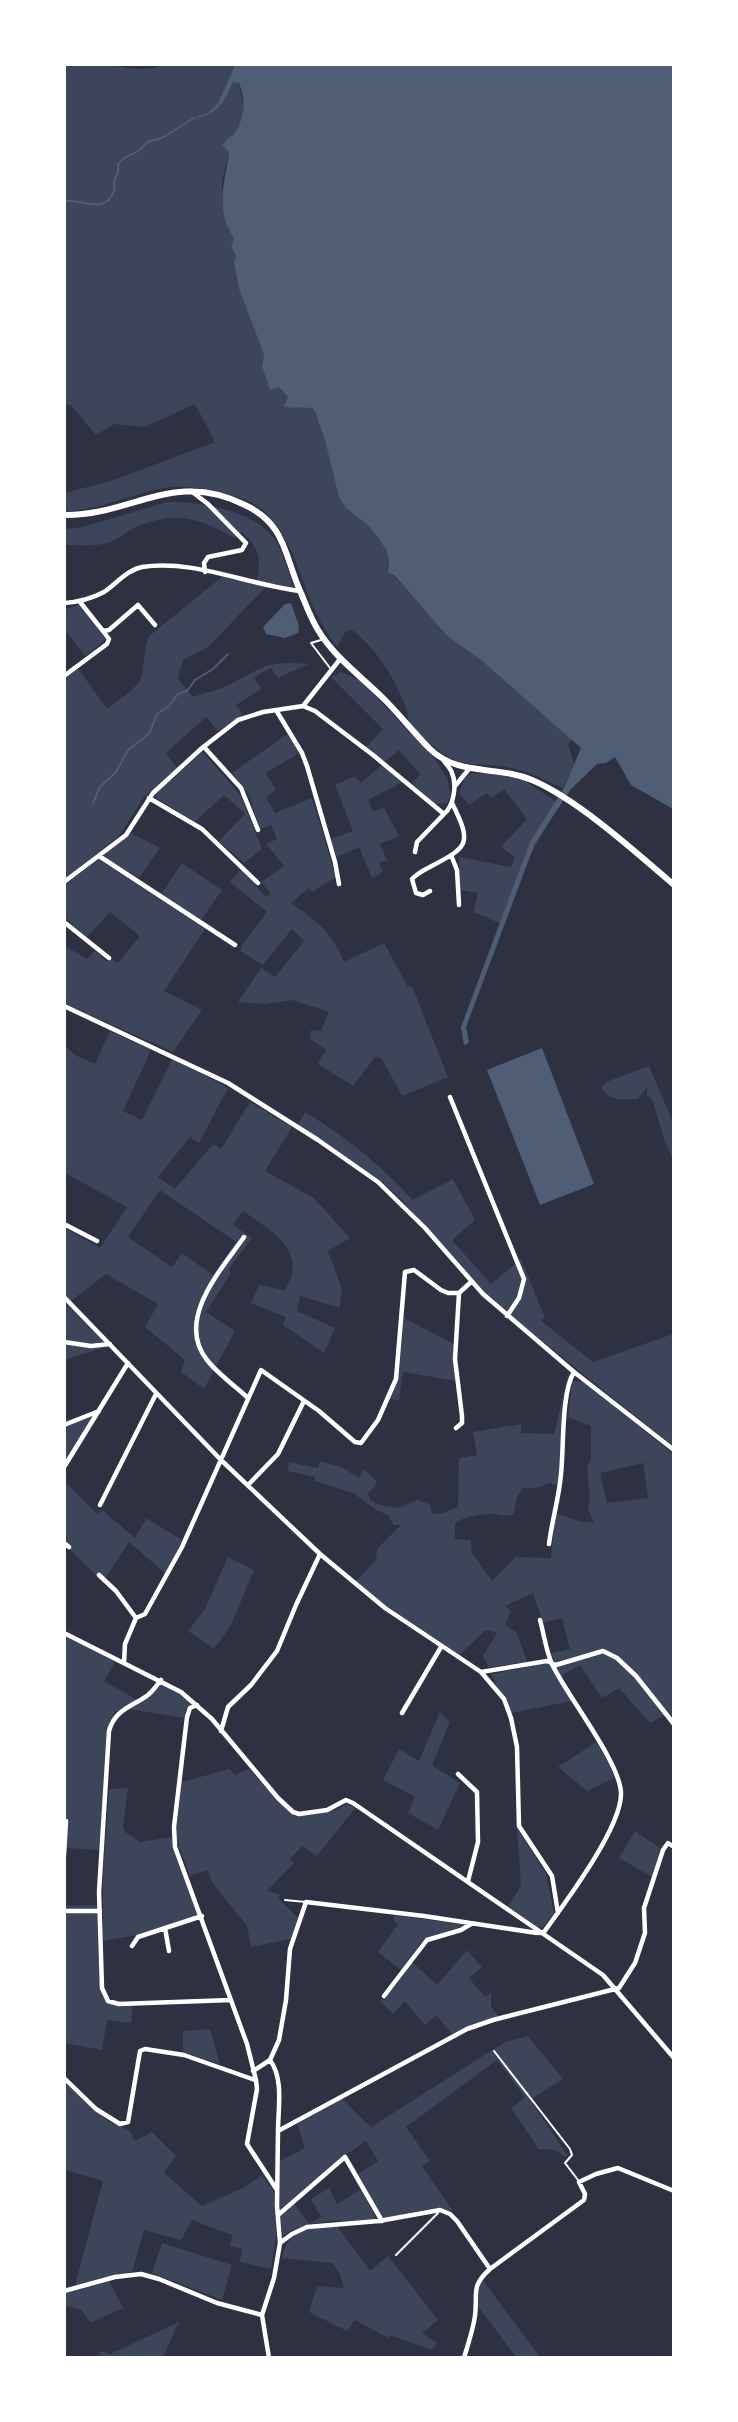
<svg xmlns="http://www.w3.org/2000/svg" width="738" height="2422" viewBox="0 0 738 2422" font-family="Overpass,sans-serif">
<rect width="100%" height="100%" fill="#2d3142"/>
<path fill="#3c4559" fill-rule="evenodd" d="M65 65C78 65 93 63 107 65 129 67 140 73 163 65H235L218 103 208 113 193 118C216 116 225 102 233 82L239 83 244 109 242 123 233 137 222 181V207L229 231 234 239 231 247 236 256 234 263 239 289 264 355 262 367 270 390 291 382H303L387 551 389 563 387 568 447 636 481 660 572 739 568 745 574 764 563 788C544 780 527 770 507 767 485 763 464 768 444 754 433 747 417 733 410 722 407 717 407 710 405 705 394 677 375 647 352 630L345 632 337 647C325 631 315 614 308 595 296 562 286 527 256 505 247 499 233 496 222 493 206 489 188 486 172 487 136 491 101 511 65 511L64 490 68 492 111 481 215 442 195 404 145 427 114 424 96 435 71 405 65 404Z
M167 502C199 501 251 510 272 536 283 550 288 571 294 588L257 581C261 557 260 550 242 532L234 538C198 517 174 510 134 528 125 532 120 539 110 542 97 547 79 545 65 545V529L83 527Z
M222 577 266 587 208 647 183 660 178 679 193 697C204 693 218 690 229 685 264 667 265 660 308 664L278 678 271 668 254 677 261 689 236 705 243 715 218 731 206 717 166 753 177 768 144 797 120 835 65 879V673L75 664 107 709C117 700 139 689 142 675 145 661 143 651 149 636Z
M79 605 106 639 85 656 65 630V609Z
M341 672 361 681 435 759 448 780 450 796 447 803 435 804 412 783 420 774 399 750 385 762 366 747 383 729 331 677Z
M287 734 299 753 266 773 276 790 266 797 275 813 312 798 336 877 312 892 309 888 291 903C316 921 333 932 344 962L384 943 408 987 412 986 448 1077 402 1096 382 1059 376 1056 353 1086 318 1064 326 1050 310 1039 311 1030 321 1031 329 1012 292 1000 265 1004 238 1002 261 968 275 977 304 941 292 929 263 965 240 951 242 945 267 912 230 882 241 869 266 897 271 894 261 882 284 866 266 844 277 839 271 825 260 829 249 795 232 773Z
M203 752 241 796 262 849 244 863 219 841 245 814 224 795 195 822 156 798V793Z
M382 765 403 782 368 800 373 811 384 808 399 836 380 844 387 860 379 863 383 872 372 878 359 847 337 857 330 839 353 831 335 785 355 776 361 783Z
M472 773 504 775 525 781 560 804 530 855 504 925 474 912 478 893 460 890 459 857 511 867 515 857 501 847 527 819 504 789 491 798 487 793 469 805 459 793 465 778Z
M131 833 160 848 139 878 105 858 104 855Z
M98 859 205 929 164 991 202 1010 173 1052 65 1004V946L87 959 95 951 107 962 112 959 118 963 140 936 110 912 87 937 65 918V885Z
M182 863 222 890 201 920 161 894Z
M110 1031 151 1050 123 1111 142 1120 173 1058 228 1088 199 1143 190 1137 158 1177 175 1189 213 1144 221 1149 250 1102 292 1127 265 1171 314 1198 350 1238 328 1251 342 1289 340 1308 300 1296 297 1311 335 1328 324 1353 283 1325 286 1317 251 1303 259 1285 285 1290C309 1250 272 1232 243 1211L233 1225 252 1238 229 1269 231 1273 206 1312 235 1331 204 1389 181 1372 185 1360 145 1327 158 1304 106 1274 71 1301 65 1294V1228L100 1248 127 1207 65 1173V1045L75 1055 95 1064ZM160 1190 236 1242 213 1275 182 1253 172 1267 128 1237Z
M649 1066 673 1122V1160L664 1139 652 1099 647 1095V1087L638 1099C622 1099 610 1103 601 1087L609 1081Z
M305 1112C349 1139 378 1163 413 1200L453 1179 475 1220 452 1240 491 1284 521 1259 545 1318 540 1320 593 1362 673 1334V1446L502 1309 474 1282 403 1201 381 1181 298 1125Z
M65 1303 108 1346 65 1360Z
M404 1318 454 1344 456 1381 403 1372 399 1400 389 1399 399 1373Z
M569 1370 558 1484 552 1485V1482L536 1488H523L517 1497 514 1514C506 1517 502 1515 494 1514 481 1514 466 1516 455 1523V1539L471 1540 472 1553 492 1581 516 1557 551 1558 555 1513 579 1521 594 1523 588 1509 590 1498 587 1465 591 1460V1426L568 1417 572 1381 583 1382 592 1388 673 1454V1729L665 1715 650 1723 619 1688 602 1698 580 1665 561 1676 551 1653 570 1649 562 1618 543 1623 533 1593 505 1606 511 1611 505 1625 517 1633 527 1662 489 1667 483 1656 497 1633 486 1630 459 1655 403 1618 355 1582 376 1560 377 1549 401 1525H394L389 1516 375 1509 353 1493 315 1481V1477L288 1471 289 1462 318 1468 320 1461 341 1467 359 1478 363 1469 377 1481 375 1487 368 1493 370 1500 380 1505 399 1508 417 1500 429 1504 433 1514H440L458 1507 459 1458 477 1455 473 1432 521 1424V1433L554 1434ZM643 1463 648 1498 607 1503 600 1473Z
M64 1409 68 1420 96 1410 101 1413 65 1471Z
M64 1481 97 1514 102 1510 135 1538 146 1518 182 1540 166 1574 129 1542 103 1582 65 1545Z
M228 1557 254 1570 231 1625 214 1649 188 1631 205 1609Z
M64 1635 115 1662 104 1681 137 1700 115 1712 109 1722 100 1850 65 1848Z
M549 1663 572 1701 511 1713 491 1674Z
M162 1683 193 1704 185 1710V1718L128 1709 151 1696Z
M440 1712 450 1722 432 1765 460 1783 438 1830 408 1813 415 1797 383 1780 399 1749 419 1761Z
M596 1742 610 1765 614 1778 587 1791 558 1767Z
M229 1769 235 1775 249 1769 294 1816 338 1809 347 1804 356 1807 317 1856 302 1846 290 1859 294 1863 267 1891 281 1895 278 1898 298 1918 291 1939 251 1947 247 1926 214 1885 207 1870 190 1876 176 1839V1827L182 1782Z
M128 1788 123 1827 125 1832 140 1842 172 1837 198 1915 137 1935 103 1941V1873L109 1789Z
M517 1828 546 1874 554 1913 543 1927 538 1928 507 1908 521 1886Z
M635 1831 660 1848 652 1877 619 1858Z
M97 1905 100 1988 107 2003 117 2006 133 2005 131 2023 107 2020 102 2050 65 2043 64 1906Z
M395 1915 466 1925 427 1938 420 1944 402 1971 378 1952 398 1924 393 1920Z
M467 1950 482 1967 469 1978 485 1997 491 1993V2006L498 2016 453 2035 436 2015 425 2025 405 2001 393 2014 380 2001 396 1986 412 1962 437 1985Z
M210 2029 220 2064 183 2052V2031Z
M528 2036 563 2079 530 2100 568 2156 564 2157C556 2149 551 2149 539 2149L511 2108 525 2097 497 2060 406 2127 430 2161 422 2166 453 2211 428 2209 383 2219 358 2174 378 2161 366 2141 337 2161 279 2210 280 2161 305 2148 297 2124 342 2099 371 2127 505 2042Z
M64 2082 109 2122 129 2130 135 2141 152 2132 176 2156 164 2173 202 2206 243 2188 262 2175 275 2193 276 2235 271 2269 240 2262 242 2249 230 2246 232 2235 192 2220 181 2240 144 2230 132 2272 75 2285 103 2181 65 2170Z
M329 2188 337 2204 361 2189 375 2216 373 2220C344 2221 307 2218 283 2236L280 2216 293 2202 309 2224 321 2217 311 2199Z
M337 2226 370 2271 388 2256 438 2320 422 2333 437 2343 432 2350 390 2335 388 2338 355 2320 347 2331 309 2312 317 2286 344 2288 340 2274 332 2263 282 2258C289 2226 309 2229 337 2226Z
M162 2243 232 2265 222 2300 152 2273Z
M482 2279 485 2283 540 2357H516L478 2306 479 2286Z
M109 2281 123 2308 90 2323 82 2310 65 2306V2293Z
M179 2322 163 2357H98L101 2351 110 2354Z"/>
<path fill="#4f5d75" d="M235 65H673V809L631 785 615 757 606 763 597 764 571 789 535 843 466 1027 469 1043 464 1045 461 1027 530 842 564 788 581 748 481 660 447 636 394 575 388 572 389 563 387 551 379 539 368 525 346 508 339 497 325 440 314 409C303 406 295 409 284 407L288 397 279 387 270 390 262 367 264 355 239 289 234 263 236 256 231 247 234 239C214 207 225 185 229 152L222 145 229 137 233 136C244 120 247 103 239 83L233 82C225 102 215 118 192 118L208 113 218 103Z
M291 603 299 626 298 633 285 638 266 634 263 627 285 604Z
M542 1048 594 1184 540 1205 487 1070Z"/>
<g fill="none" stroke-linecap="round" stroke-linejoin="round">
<path stroke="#4f5d75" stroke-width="2" d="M64 201C81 199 106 215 114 191 115 188 114 185 114 182 116 174 120 173 118 164 126 153 138 156 147 142L162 138 194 118
M93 803 100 787 116 772 128 750 149 734 157 714 169 706 178 694 187 691 195 680 213 669 228 654"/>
<path stroke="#fff" stroke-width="2" d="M321 640 311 643 330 668
M285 1900 306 1902
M494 2051 570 2149 572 2155 565 2163 578 2180
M396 2255 438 2213"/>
<path stroke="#fff" stroke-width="4.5" d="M191 491 208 504 246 543 242 550 208 557 204 563 205 572
M80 602 103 631 109 630 138 605 155 625
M64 603C79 602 91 599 104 592 116 584 127 570 142 567 194 559 248 585 300 591
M64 676 107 644 109 639 103 631
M303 706 341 658
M276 710 302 753 307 766 335 862 339 884
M204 747 241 788 258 830
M455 786 469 769
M149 798 202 829 258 883
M415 852 417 842 444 814
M451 855 457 870 459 905
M99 856 235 945
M64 882 126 835 153 793 202 748 238 720 263 712 303 706 315 711 373 755 444 814C454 806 457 784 452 773 451 769 446 764 444 761
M430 891 423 895 416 893 412 879C417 874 422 871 428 868 468 847 473 845 452 803
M64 922 109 958
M64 1006 228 1083 318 1140 378 1182 425 1228 483 1294 574 1372 674 1450
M450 1097 524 1279 519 1298 507 1316
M64 1224 97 1241
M244 1237C221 1270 175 1320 207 1360 218 1374 235 1386 248 1398
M64 1297 221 1460 320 1554 385 1608 481 1672 504 1699 511 1718 517 1747 519 1826 552 1876 558 1913
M64 1342 91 1346 110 1344
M64 1425 99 1411
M456 1428 462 1423V1416L455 1359 459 1293
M64 1467 128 1363
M248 1485 278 1454 304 1401
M100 1505 156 1394
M64 1543 69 1547
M549 1544C552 1520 559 1498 561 1474 564 1448 561 1393 574 1372
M99 1575 116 1591 136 1618
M136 1618 145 1614 182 1547 261 1370 319 1411 355 1442 361 1443 378 1420 396 1379 405 1272 414 1270 441 1290 448 1293H459L471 1282
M64 1633 181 1692 212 1719 278 1798 293 1812 299 1814 327 1810 346 1800 353 1803 603 1975 674 2058
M124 1663 125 1644 136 1618
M481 1672 547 1661 556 1665 603 1651 617 1658 636 1676 674 1724
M161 1680C157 1685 153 1691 148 1695 132 1707 115 1709 109 1731L99 1892 102 1988 108 2001 119 2004 231 2000
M197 1705 190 1708 187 1717 174 1827 175 1847 247 2044 256 2080 257 2089 247 2144 277 2190
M402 1713 441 1647
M221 1731 228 1707 251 1685 277 1651 296 1605 320 1554
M458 1774 477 1792 478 1842 468 1881
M64 1855 66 1821
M64 1911H100
M165 1928 169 1951
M540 1933 544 1932C565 1903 622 1827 621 1793 620 1762 567 1696 552 1664 546 1651 544 1634 540 1620
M132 1946 138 1937 202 1916
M384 1996 427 1940 461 1930 471 1924
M270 2060C284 2079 278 2109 278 2131
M253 2071 270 2060 279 2040 286 2000 290 1949 306 1902 424 1916 537 1933
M64 2078 96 2109 120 2124 128 2122 140 2051 145 2049 184 2055 255 2080
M278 2215 345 2157 382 2221
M280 2243 292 2234 307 2227 379 2221 440 2210 450 2214 457 2221 490 2269
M64 2291 115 2277 141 2274 159 2279 217 2303 262 2315
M269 2358 262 2315 274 2278 280 2243 277 2206 278 2131 467 2029 493 2020 619 1988 635 1963 645 1933 644 1908 663 1850 668 1843 674 1847
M464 2358C468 2344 473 2330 475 2316 478 2293 470 2287 490 2269L584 2200 585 2194 579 2182 596 2174 618 2168 674 2191"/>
<path stroke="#fff" stroke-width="6" d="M64 515C132 516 174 469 245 505 287 525 284 556 301 593 306 605 311 619 318 630 334 657 362 677 384 699 400 715 414 733 430 749 459 777 497 765 532 780 577 799 636 852 674 885"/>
</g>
<rect width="738" height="2422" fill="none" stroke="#ffffff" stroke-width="132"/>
</svg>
